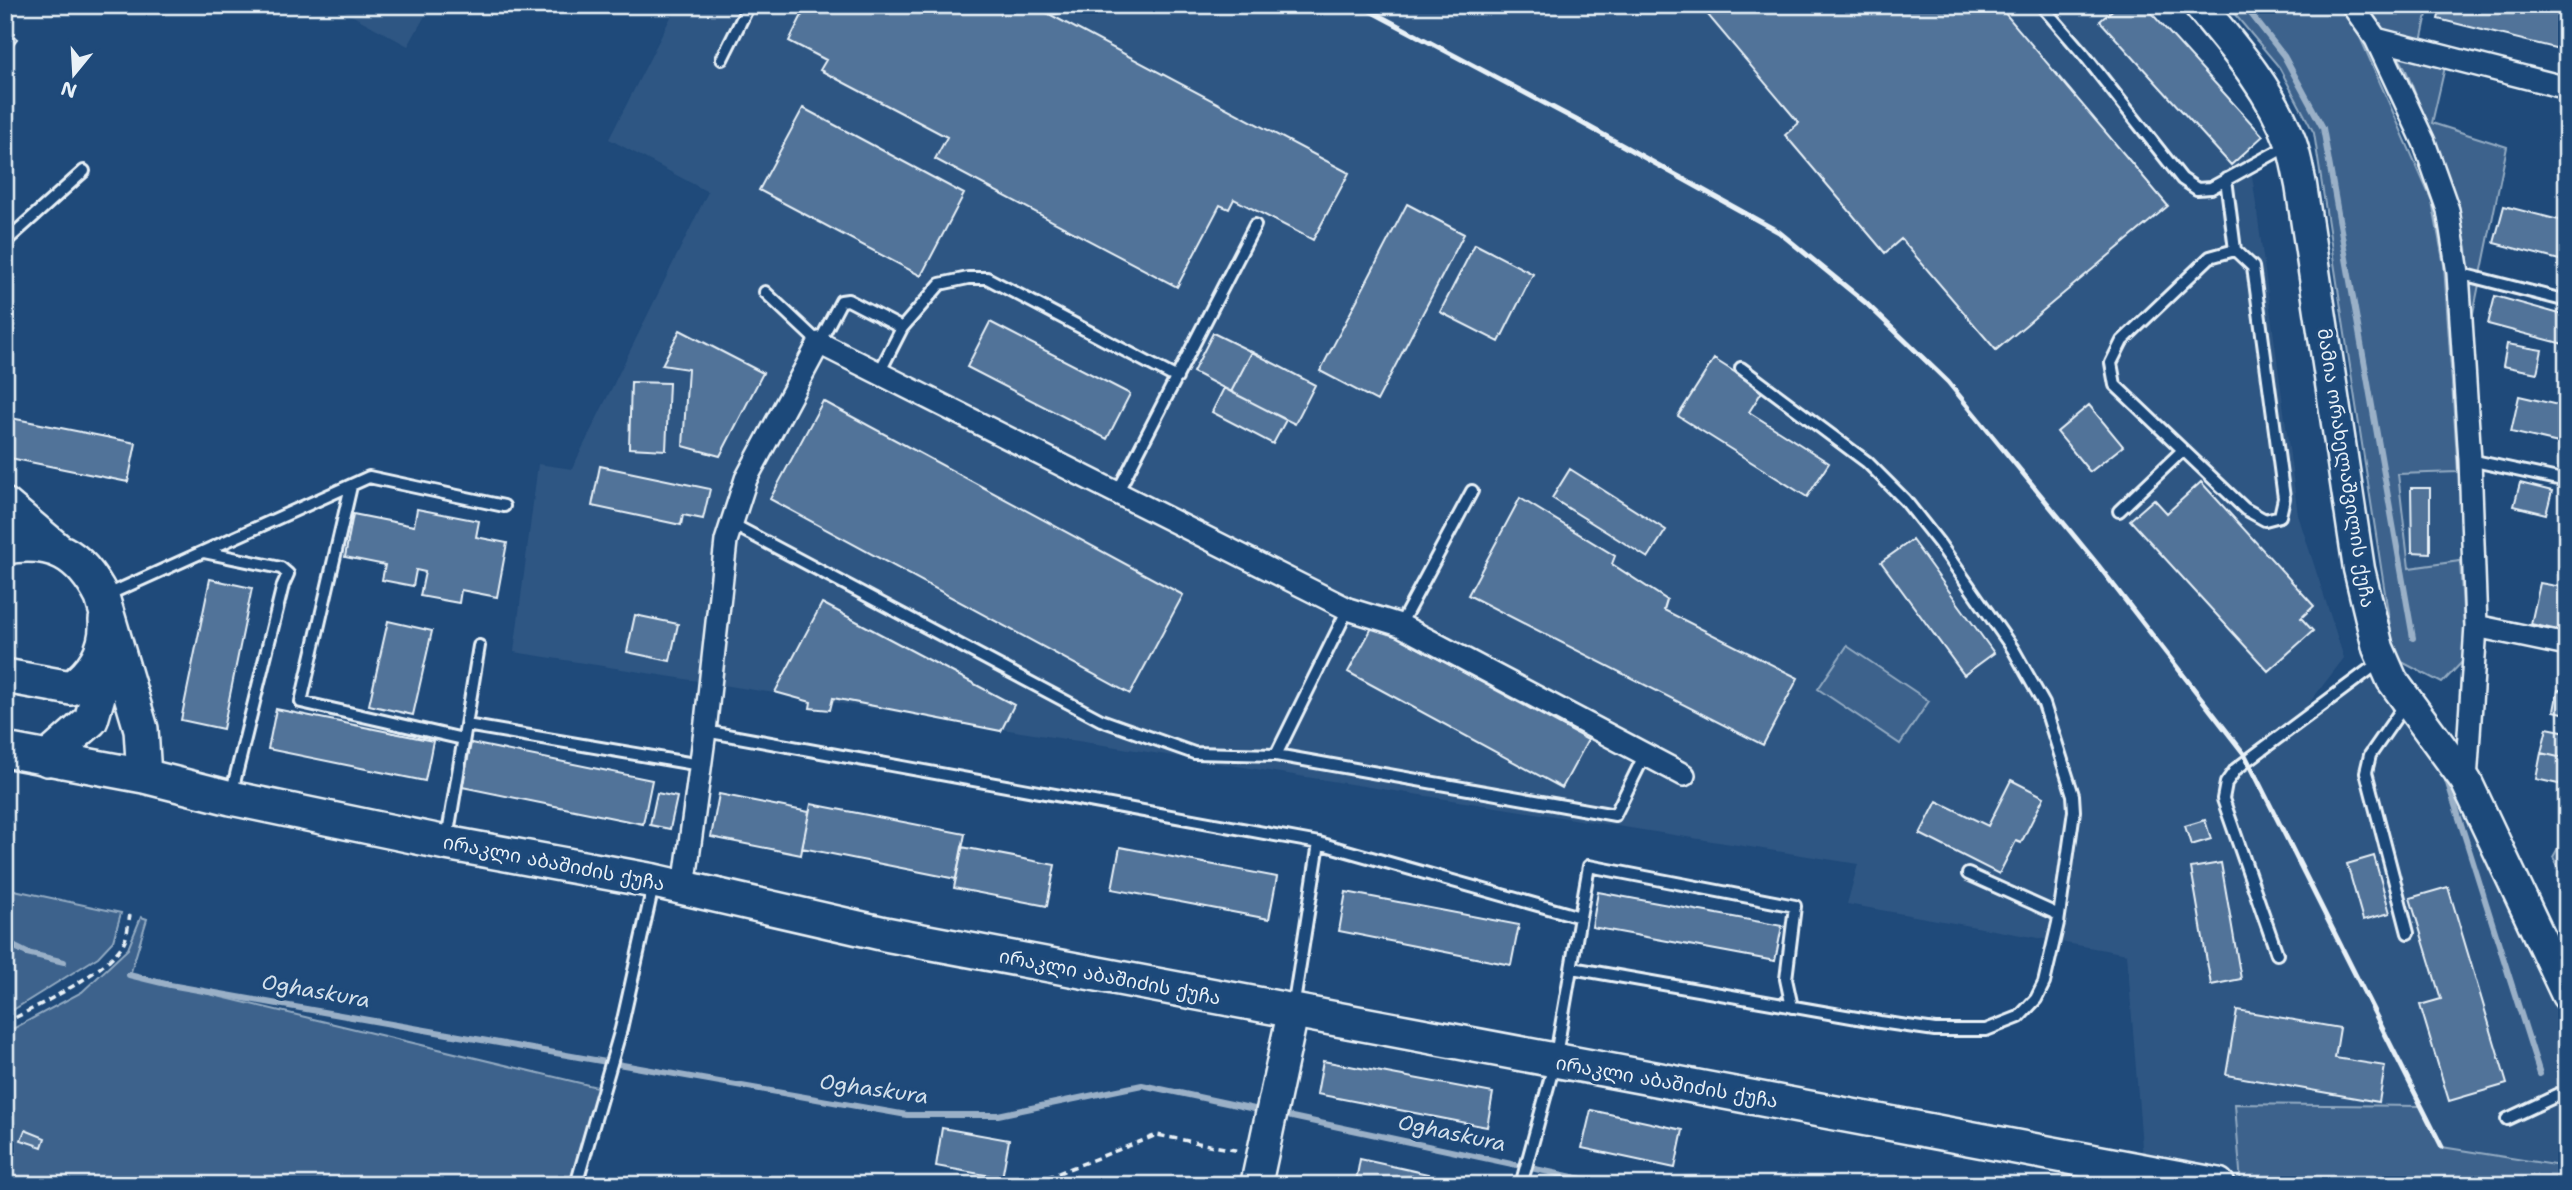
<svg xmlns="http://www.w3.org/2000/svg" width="2572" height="1190" viewBox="0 0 2572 1190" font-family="'Shantell Sans','Noto Sans Georgian',sans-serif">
<rect width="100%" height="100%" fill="#1f4a7a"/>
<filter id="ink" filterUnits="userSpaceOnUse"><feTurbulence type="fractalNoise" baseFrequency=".0143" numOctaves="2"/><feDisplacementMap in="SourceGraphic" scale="14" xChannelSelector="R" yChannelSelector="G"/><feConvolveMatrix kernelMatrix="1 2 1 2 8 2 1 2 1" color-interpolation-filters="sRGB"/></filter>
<g filter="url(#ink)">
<path fill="#2e5683" d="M333 5H431L408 46Z
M677 5H2145L2244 116 2298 515 2344 658 2290 728 2383 660 2424 722 2567 995V1167L2442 1147 2235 1104 2241 1185H2145L2127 954 1847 904 1858 864 514 652 538 464 572 469 708 192 609 139Z
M2458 472 2460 561 2409 568 2398 474Z"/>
<path fill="#3c628c" stroke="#92aac2" stroke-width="2" d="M2227 5H2340L2360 37 2432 201 2444 265 2458 472 2398 474 2409 568 2460 561 2466 658 2442 683 2398 660 2393 645 2314 133 2279 67Z
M2367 5H2429L2417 60 2445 67 2432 123 2507 147 2472 319 2467 247 2447 173 2405 68Z
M1847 646 1929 701 1900 744 1818 689Z
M2567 832V884L2553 857Z
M5 888 121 913 113 941 98 957 5 1015Z
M141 917 147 919 130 975 605 1089 576 1185H5V1033L82 992 128 949Z
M2235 1104 2422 1106 2442 1147 2567 1167V1185H2241Z"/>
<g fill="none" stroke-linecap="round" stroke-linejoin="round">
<path stroke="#9ab0c7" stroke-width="6" d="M2244 5 2284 56 2323 128 2413 638
M2447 780 2540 1074
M5 942 27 953 64 962
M129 975 170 985 907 1115H998L1142 1085 1264 1111
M1278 1114 1610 1185"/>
</g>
<path fill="#517399" stroke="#e8f1f8" stroke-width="2" d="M807 5H1032L1349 173 1313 240 1234 199 1229 209 1220 205 1177 287 935 159 947 137 820 70 826 60 789 41Z
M1706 5H1998L2168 206 1996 350 1901 239 1885 253 1785 135 1799 123 1702 8Z
M2118 5H2144L2263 136 2231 165 2100 21Z
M2442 5H2544L2567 11V51L2438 19Z
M5 30 17 39 5 55Z
M803 108 964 194 921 276 759 190Z
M1407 204 1464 234 1377 401 1320 371Z
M2504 206 2567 222V262L2494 243Z
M1475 244 1533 274 1499 342 1440 312Z
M2495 296 2567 316V345L2488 324Z
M990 322 1130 394 1107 439 967 367Z
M680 330 763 373 720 456 683 446 688 369 662 365Z
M1213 333 1252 352 1231 392 1193 372Z
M2507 344 2542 350 2537 373 2503 366Z
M1252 352 1315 385 1295 424 1231 392Z
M1714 359 1763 390 1749 412 1829 463 1807 497 1678 416Z
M631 382 669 383 666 450 629 448Z
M1224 388 1286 420 1273 444 1212 412Z
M2519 396 2567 407V445L2511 432Z
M823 401 1183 595 1130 694 770 499Z
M2089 405 2123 446 2090 472 2057 432Z
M11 418 136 443 128 482 5 457Z
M600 466 710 489 703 519 683 515 681 525 592 506Z
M1570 469 1666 530 1648 558 1552 498Z
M2201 482 2314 606 2301 618 2313 631 2268 671 2130 520 2154 499 2167 513Z
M2520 483 2552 491 2546 514 2514 506Z
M2411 488H2430V553L2412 552Z
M1520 498 1615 556 1612 564 1667 600 1664 610 1798 678 1763 745 1468 595Z
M417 509 479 521 476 537 507 543 497 597 461 590 459 603 420 596 425 572 416 570 413 586 382 580 385 565 345 557 353 514 414 526Z
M1912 540 1994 653 1964 675 1881 562Z
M210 579 252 588 223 729 181 720Z
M2540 583 2567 588V632L2531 624Z
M822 603 1014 705 1001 731 833 698 830 710 810 708 811 702 775 692Z
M635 615 678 624 670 661 627 652Z
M388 621 432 631 413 715 369 705Z
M1374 624 1588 740 1562 788 1348 672Z
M2558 690 2567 691V714L2554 711Z
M276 709 433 741 425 781 268 749Z
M2547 728 2567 732V759L2541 753Z
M471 743 652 780 643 824 462 787Z
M2541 753 2567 759V786L2536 779Z
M2011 780 2044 797 2021 843 2016 841 1999 874 1920 834 1937 801 1988 826Z
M657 793 677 797 670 829 650 825Z
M719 794 809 812 801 855 711 837Z
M811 804 965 834 956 879 802 848Z
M2205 820 2211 839 2191 845 2185 826Z
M962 847 1055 865 1047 906 954 888Z
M1120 847 1277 877 1269 919 1112 889Z
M2374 856 2390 913 2363 920 2347 864Z
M2221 863 2241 979 2211 985 2191 868Z
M2448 887 2507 1084 2449 1101 2420 1005 2441 999 2410 898Z
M1346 892 1519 925 1511 965 1339 931Z
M1598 892 1782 926 1775 961 1592 927Z
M2237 1010 2340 1028 2335 1058 2385 1066 2379 1102 2226 1075Z
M1323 1061 1493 1093 1487 1127 1317 1094Z
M1591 1110 1683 1130 1675 1168 1582 1148Z
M942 1128 1009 1140 1002 1178 936 1166Z
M25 1130 45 1138 42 1147 21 1140Z
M1360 1159 1428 1174 1426 1185H1374L1356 1181Z"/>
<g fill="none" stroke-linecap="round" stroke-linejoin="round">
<g stroke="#e8f1f8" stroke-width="16">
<path id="lane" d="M1052 5 1056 7
M2041 5 2085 56 2182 179 2197 189 2211 188 2289 145
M722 59 749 5
M2226 179 2235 250
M5 242 84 171
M2235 250 2253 267 2284 498 2280 516 2265 520 2245 509 2115 385 2111 363 2122 341 2210 257Z
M2458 273 2567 301
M765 292 819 343 841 301 848 300 902 328
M879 373 902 328 940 284 968 278H987L1177 378
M2470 460 2567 481
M351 486 301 702 463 739
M1117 493 1255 225
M2119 511 2183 450
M732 524 1101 720 1194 753 1276 755
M204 552 281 568 288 574 283 585 231 795
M105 596 369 477 504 506
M1348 609 1276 755 1615 815 1645 754
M1400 625 1472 491
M2406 703 2370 755 2366 772 2408 933
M466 725 479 646
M705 731 1319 843 1580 917 1555 1061 1521 1185
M447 839 466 725 700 765
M1968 874 2059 915
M1580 917 1589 866 1795 906 1786 979 1792 1007
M2277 954 2223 799 2226 783 2236 769 2381 661
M1572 968 1880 1022 1935 1030H1986L2019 1017 2036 999 2044 983 2058 923 2074 811 2073 795 2044 704 2013 649 1939 543 1905 500 1867 462 1741 368
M1293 1009 1319 843
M2507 1119 2567 1091
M576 1185 621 1029 653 886"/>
</g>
<g stroke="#e8f1f8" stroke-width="26">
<path id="street" d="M2352 5 2376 39 2424 142 2448 210 2458 273 2470 460 2476 626 2466 781
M2376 39 2567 88
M2476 626 2567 645
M684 888 705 731 726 541 746 479 819 343 1348 609 1400 625 1684 775"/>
</g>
<g stroke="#e8f1f8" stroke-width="35">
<path id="secondary" d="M2199 5C2234 47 2272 91 2291 143 2296 157 2298 172 2301 185L2359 569 2378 648 2392 680 2466 781 2567 995
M1256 1185 1293 1012"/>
</g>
<g stroke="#e8f1f8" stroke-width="38">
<path id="primary" d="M5 505 58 550
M5 547C53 539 80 554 102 597L141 729 144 776
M5 676 71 688C94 671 108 649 106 620
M5 750 144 776 231 798 446 843 654 881 885 934 2218 1185
M47 759 91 720 110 655"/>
</g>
<path stroke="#e8f1f8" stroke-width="3.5" stroke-dasharray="7 5" stroke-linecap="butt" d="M5 1023C35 1007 109 972 124 942 128 935 128 923 130 915
M1037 1185 1048 1177 1157 1135 1240 1151"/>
<use href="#lane" stroke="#1f4a7a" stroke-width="10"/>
<use href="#street" stroke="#1f4a7a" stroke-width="21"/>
<use href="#secondary" stroke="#1f4a7a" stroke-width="30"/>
<use href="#primary" stroke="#1f4a7a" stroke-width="33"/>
<path stroke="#e8f1f8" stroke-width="5" d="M1359 5 1582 123 1779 232 1866 303 1948 382 2098 565 2245 755 2442 1147"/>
</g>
</g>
<g text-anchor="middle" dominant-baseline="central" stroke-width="7" stroke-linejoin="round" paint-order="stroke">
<g font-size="19" fill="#e8f1f8" stroke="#1f4a7a">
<text transform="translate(2346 468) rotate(81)">მამია ორახელაშვილის ქუჩა</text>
<text transform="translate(554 863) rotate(11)">ირაკლი აბაშიძის ქუჩა</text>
<text transform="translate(1110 977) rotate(11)">ირაკლი აბაშიძის ქუჩა</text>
<text transform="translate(1667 1082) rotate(10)">ირაკლი აბაშიძის ქუჩა</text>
</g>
<g font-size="21" font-style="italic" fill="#d4e1ec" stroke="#1f4a7a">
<text transform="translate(316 991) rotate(10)">Oghaskura</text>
<text transform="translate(874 1089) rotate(8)">Oghaskura</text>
<text transform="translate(1452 1133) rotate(12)">Oghaskura</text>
</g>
</g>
<rect width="2572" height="1190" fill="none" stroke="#1f4a7a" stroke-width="28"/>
<rect x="14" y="14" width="2544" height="1162" fill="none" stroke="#e8f1f8" stroke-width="2.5" filter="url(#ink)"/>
<g transform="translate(74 74) rotate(198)" stroke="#1f4a7a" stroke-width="5" paint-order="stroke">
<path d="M0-5L12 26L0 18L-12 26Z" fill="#e8f1f8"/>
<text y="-10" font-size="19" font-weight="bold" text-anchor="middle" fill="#e8f1f8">N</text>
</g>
</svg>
